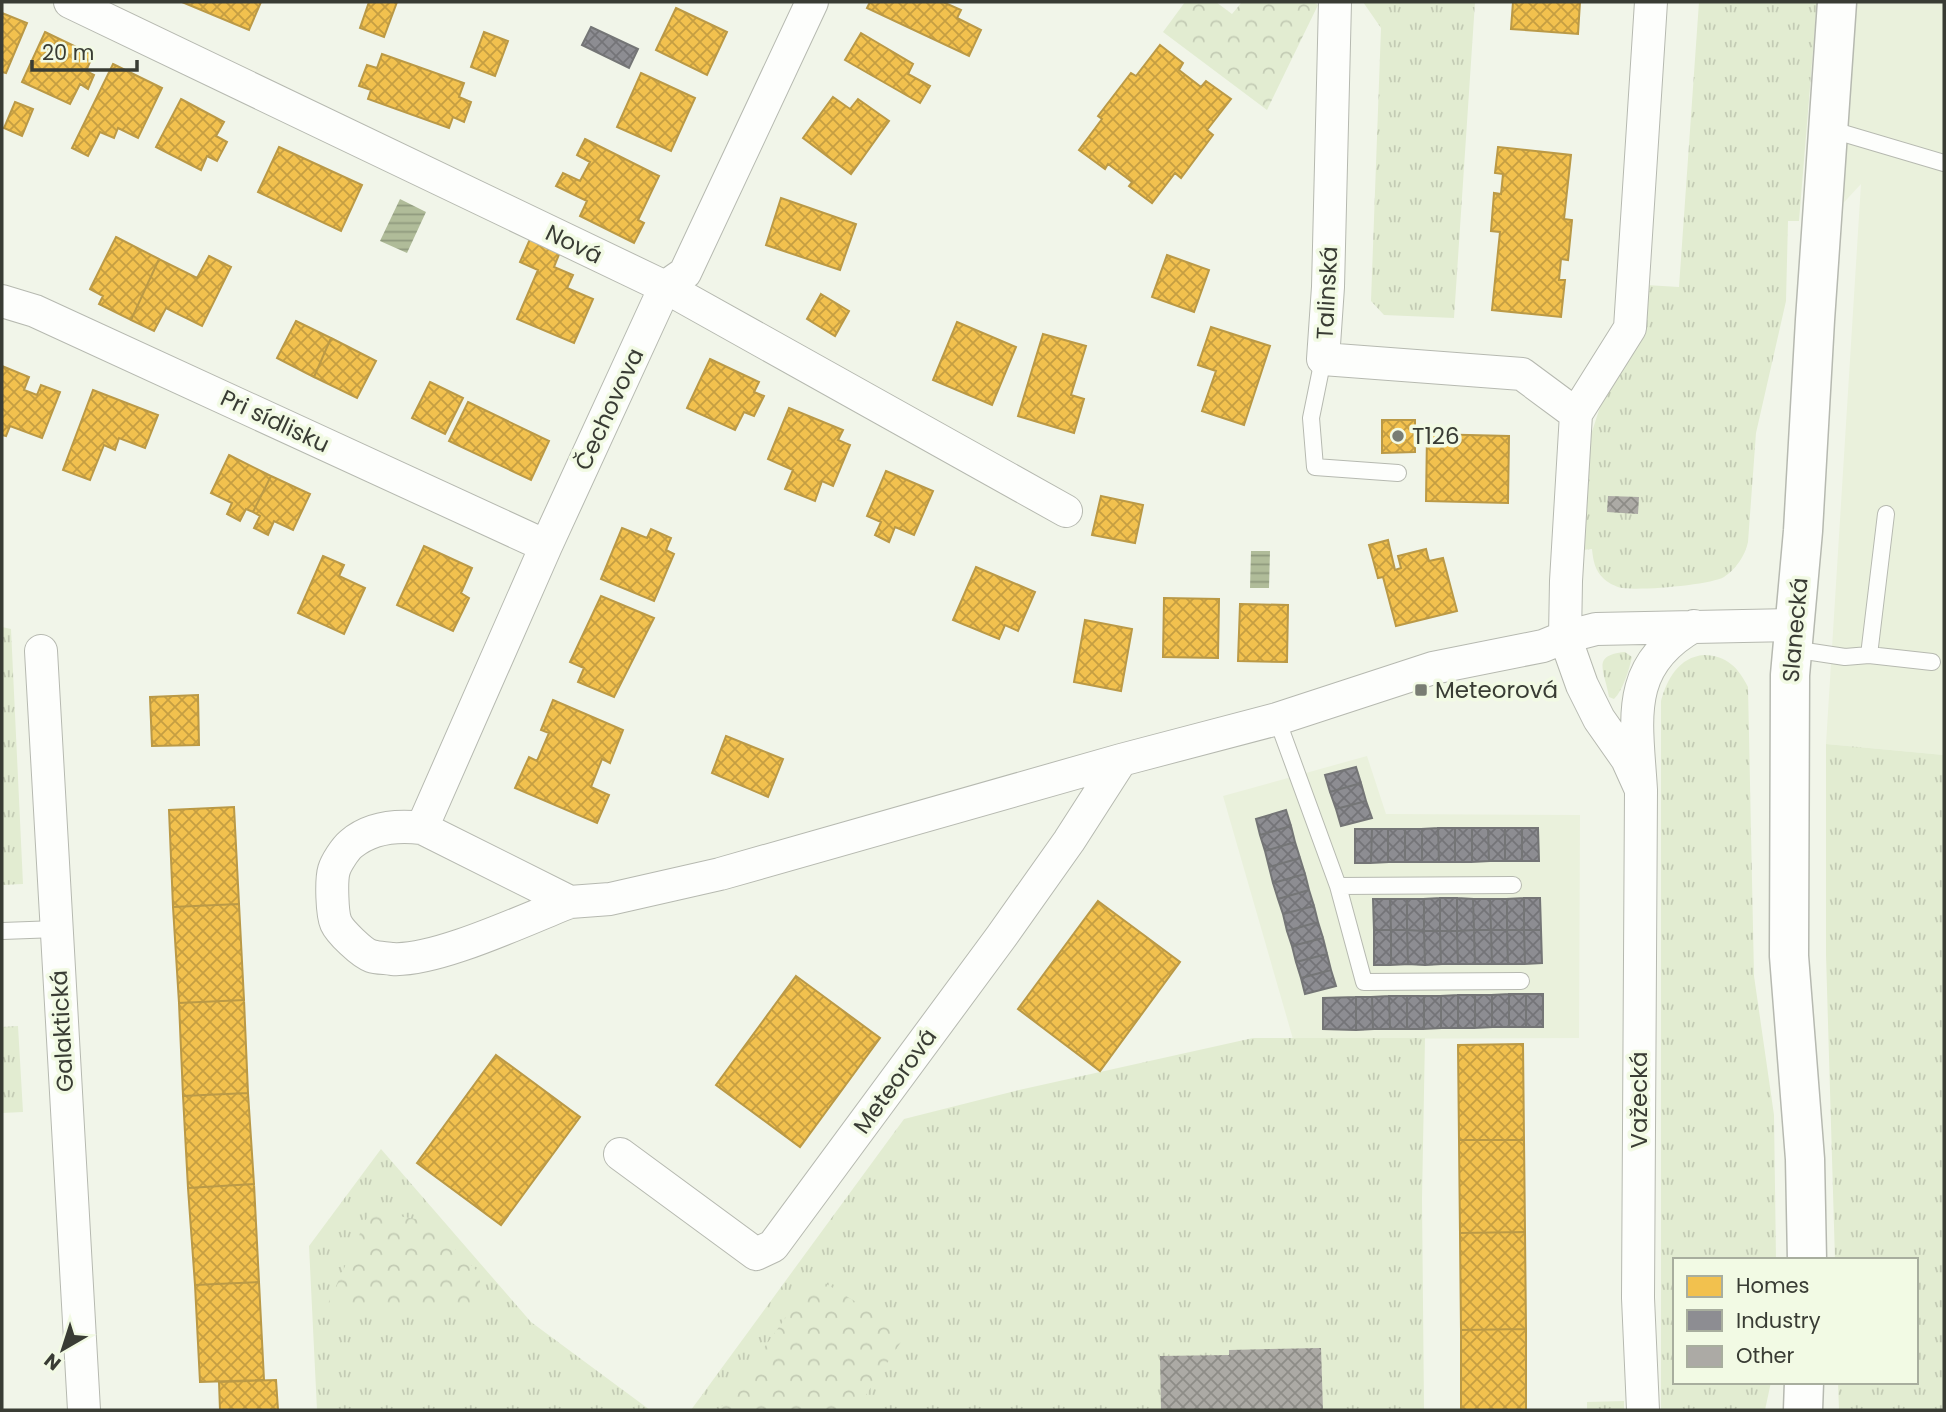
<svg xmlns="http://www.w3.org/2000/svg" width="1946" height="1412" viewBox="0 0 1946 1412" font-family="Poppins,sans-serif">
<defs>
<pattern id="grass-tufts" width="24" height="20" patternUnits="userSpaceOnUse" patternTransform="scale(1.75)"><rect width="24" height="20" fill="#e2ecd1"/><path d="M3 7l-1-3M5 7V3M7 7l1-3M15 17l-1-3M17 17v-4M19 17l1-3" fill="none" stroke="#c3cbb4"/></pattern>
<pattern id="park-crowns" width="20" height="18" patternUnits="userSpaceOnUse" patternTransform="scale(1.75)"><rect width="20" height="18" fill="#e2ecd1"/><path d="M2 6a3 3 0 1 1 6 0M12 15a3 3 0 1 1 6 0" fill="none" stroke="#c3cbb4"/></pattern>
<pattern id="water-rules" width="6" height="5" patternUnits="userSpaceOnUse" patternTransform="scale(1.75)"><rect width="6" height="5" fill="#b0bc99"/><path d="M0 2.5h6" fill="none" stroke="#909a7e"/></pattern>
<pattern id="homes-cross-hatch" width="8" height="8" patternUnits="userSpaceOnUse" patternTransform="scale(1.75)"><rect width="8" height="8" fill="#f2c14e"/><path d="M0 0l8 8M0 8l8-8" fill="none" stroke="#c59e42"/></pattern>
<pattern id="industry-cross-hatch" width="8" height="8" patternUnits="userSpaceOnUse" patternTransform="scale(1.75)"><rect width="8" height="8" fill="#8d8d92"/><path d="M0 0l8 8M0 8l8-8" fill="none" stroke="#747478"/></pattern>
<pattern id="building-cross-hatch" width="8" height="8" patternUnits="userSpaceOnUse" patternTransform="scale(1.75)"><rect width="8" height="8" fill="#acaaa5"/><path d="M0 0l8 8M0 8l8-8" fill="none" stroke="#8d8c87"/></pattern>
</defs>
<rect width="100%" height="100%" fill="#f1f5e9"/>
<path fill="#eaf1dc" d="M1837 2H1944V755L1826 744 1861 184 1822 226Z
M1367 756 1386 814 1580 815 1579 1038 1293 1039 1223 796Z"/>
<path fill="url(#grass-tufts)" d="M1363 2H1475L1454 318 1384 315 1371 301 1381 28Z
M1699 2H1817L1799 221H1788L1786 301 1756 433 1748 542C1745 556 1736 569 1724 577 1711 585 1632 592 1618 587 1613 585 1607 582 1604 579 1595 571 1593 560 1592 549L1582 550 1590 438 1599 410 1638 326 1646 285 1679 287Z
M2 627 11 629 23 884 2 885Z
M1625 652 1632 657C1629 670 1623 690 1614 699L1609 697 1608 692C1603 668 1593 655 1625 652Z
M1704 655C1727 656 1738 667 1748 687L1754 976 1774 1115 1776 1260H1675V1382H1771L1765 1410H1661V701C1667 679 1679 657 1704 655Z
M1826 744 1944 755V1410H1839L1838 1382H1916V1260H1835L1826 955Z
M18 1026 23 1112 2 1113V1027Z
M1253 1038H1425L1422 1199 1424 1410H691L904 1119 1019 1090Z
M381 1149 531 1322 650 1410H317L309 1246Z
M1624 1401V1410H1587V1402Z"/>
<path fill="url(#park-crowns)" d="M1185 2H1216L1232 14 1242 2H1313L1318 5 1267 110 1163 32Z
M370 1211 427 1221 480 1274V1308L332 1310 327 1306Z
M815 1277 907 1333 856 1410H719Z"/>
<path fill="url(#water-rules)" d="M400 199 426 212 407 253 380 241Z
M1251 551H1270L1269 588H1250Z"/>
<path fill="url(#homes-cross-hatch)" stroke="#ba9946" stroke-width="2" d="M182 2H261L249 30Z
M369 2H397L384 37 360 28Z
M870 2H943L961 10 957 18 981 30 969 56 867 8Z
M1513 2H1580L1578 34 1511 29Z
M676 8 727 32 707 75 656 50Z
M2 13 27 23 6 73 2 72Z
M45 32 93 55 86 71 94 75 88 89 80 84 70 104 22 82Z
M484 32 508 41 495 76 471 67Z
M861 33 913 64 908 74 930 86 920 103 845 60Z
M1160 45 1183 63 1179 70 1201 87 1206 81 1231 99 1207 130 1213 135 1181 178 1175 173 1152 203 1129 186 1132 182 1108 164 1105 169 1079 150 1102 119 1098 116 1131 73 1136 76Z
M382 54 464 83 459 97 471 102 464 122 453 117 449 128 368 99 371 90 359 86 367 65 377 68Z
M113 64 162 88 138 138 118 128 114 138 100 132 88 156 72 148Z
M641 73 695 98 671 151 617 127Z
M833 97 850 109 858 99 889 121 851 174 803 138Z
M181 99 224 122 216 136 227 142 217 161 207 156 201 170 156 147Z
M15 102 33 109 22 136 4 128Z
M585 139 659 176 638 220 644 223 634 243 580 216 587 201 556 186 563 173 580 181 590 162 577 155Z
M279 147 362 185 341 231 258 192Z
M1498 147 1571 155 1564 219 1572 220 1568 260 1561 259 1559 280H1565L1561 317 1492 310 1500 232 1491 231 1494 193 1501 194 1503 174 1495 173Z
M781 198 856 224 840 270 766 245Z
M116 237 159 259 131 320 99 304 103 296 90 289Z
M530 239 560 252 554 267 573 275 567 288 593 299 574 343 517 319 538 270 520 262Z
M1167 255 1209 270 1194 312 1152 297Z
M209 256 231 267 202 326 166 308 154 331 131 320 159 259 197 278Z
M821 294 849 311 835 336 807 319Z
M296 321 331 338 314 377 277 358Z
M957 322 1016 347 992 405 933 380Z
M1211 327 1270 346 1244 425 1202 411 1216 371 1198 365Z
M1043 334 1086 346 1071 395 1084 399 1074 433 1018 416Z
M331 338 376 361 357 398 314 377Z
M710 359 759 382 754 392 764 396 754 416 744 412 735 430 687 408Z
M2 366 29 377 24 390 37 395 41 385 60 392 42 438 10 426 6 436 2 435Z
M430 382 463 398 445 434 412 418Z
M93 390 158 415 145 448 119 438 115 450 104 445 90 480 63 470Z
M468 402 549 441 531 480 449 441Z
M789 408 843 430 838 440 850 445 833 486 822 481 815 501 785 489 793 470 768 459Z
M1382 420H1415V452L1382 453Z
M1427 434 1509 436 1508 503 1426 501Z
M229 455 271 476 253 512 246 509 240 521 227 514 232 503 211 493Z
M886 471 933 491 914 535 895 527 889 542 875 535 881 522 867 516Z
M271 476 310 494 293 530 274 521 268 535 254 528 260 516 253 512Z
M1101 496 1143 505 1135 543 1092 535Z
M622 528 647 538 651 529 671 538 666 550 674 554 654 601 601 579Z
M1388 540 1395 570 1401 568 1398 556 1426 549 1429 561 1443 558 1457 611 1396 626 1383 577 1378 578 1369 545Z
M424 546 472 568 461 593 469 598 453 631 397 605Z
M323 556 344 565 339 576 365 588 344 634 298 613Z
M976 567 1035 592 1018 631 1005 625 999 639 953 620Z
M601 596 654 618 614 697 578 682 584 668 570 662Z
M1164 598 1219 599 1218 658 1163 657Z
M1240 604 1288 605 1287 662 1238 661Z
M1085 620 1132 629 1121 691 1074 682Z
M198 695 199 745 152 746 150 697Z
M553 700 623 730 610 763 602 759 591 787 609 795 597 823 515 788 529 757 537 761 549 733 541 730Z
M726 736 783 759 768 797 712 773Z
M234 807 239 904 173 907 169 810Z
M1098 901 1180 962 1100 1071 1018 1009Z
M239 904 244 1000 179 1003 173 907Z
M796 976 880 1038 800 1147 716 1085Z
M244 1000 248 1093 183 1096 179 1003Z
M1523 1044 1524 1140H1459L1458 1045Z
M496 1055 580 1117 501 1225 417 1163Z
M248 1093 254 1184 188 1188 183 1096Z
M1459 1140H1524L1525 1232 1460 1233Z
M254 1184 259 1282 195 1285 188 1188Z
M1525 1232 1526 1329 1461 1330 1460 1233Z
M259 1282 264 1380 200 1382 195 1285Z
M1526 1329V1410H1461V1330Z
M276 1380 278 1410H220L219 1382Z"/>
<path fill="url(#industry-cross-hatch)" stroke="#747576" stroke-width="2" d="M591 27 638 49 629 68 582 45Z
M1356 767 1361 783 1330 792 1325 775Z
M1361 783 1366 801 1336 809 1330 792Z
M1366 801 1372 818 1341 826 1336 809Z
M1286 810 1291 826 1260 835 1256 819Z
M1291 826 1295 842 1265 851 1260 835Z
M1438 828H1455V862H1439Z
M1438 828 1439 862H1422V829Z
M1455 828H1472V862H1455Z
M1472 828H1488L1489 861 1472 862Z
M1488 828H1505V861H1489Z
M1505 828H1522V861H1505Z
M1522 828H1538L1539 861H1522Z
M1355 829H1372L1371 863H1355Z
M1372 829H1388V862L1371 863Z
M1388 829H1405V862H1388Z
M1405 829H1422V862H1405Z
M1295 842 1300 858 1269 867 1265 851Z
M1300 858 1305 874 1273 883 1269 867Z
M1305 874 1309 890 1278 899 1273 883Z
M1309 890 1314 906 1283 914 1278 899Z
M1440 898H1457V931H1440Z
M1440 898V931H1424V899Z
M1457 898 1473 899 1474 930 1457 931Z
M1524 898H1540L1541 930H1524Z
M1524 898V930H1507V899Z
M1373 899H1390L1391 930H1374Z
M1390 899H1407V930H1391Z
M1407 899H1424V931L1407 930Z
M1473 899H1490L1491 930H1474Z
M1490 899H1507V930H1491Z
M1314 906 1318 922 1287 931 1283 914Z
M1318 922 1323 938 1292 946 1287 931Z
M1374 930H1391V965H1374Z
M1391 930H1407L1408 964 1391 965Z
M1407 930 1424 931 1425 965 1408 964Z
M1474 930 1475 964H1458L1457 931Z
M1474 930H1491L1492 964H1475Z
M1491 930H1507L1508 964H1492Z
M1507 930H1524L1525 964H1508Z
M1524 930H1541L1542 963 1525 964Z
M1424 931H1440L1441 964 1425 965Z
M1440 931H1457L1458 964H1441Z
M1323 938 1327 954 1296 962 1292 946Z
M1327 954 1331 970 1301 978 1296 962Z
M1331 970 1336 986 1305 994 1301 978Z
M1509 994H1526V1027H1509Z
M1509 994V1027H1492V995Z
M1526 994H1543V1027H1526Z
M1458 995V1028H1441V996Z
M1458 995H1475V1028H1458Z
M1475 995H1492V1027L1475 1028Z
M1389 996 1390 1029H1373L1372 997Z
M1389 996H1407V1029H1390Z
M1407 996H1424V1029H1407Z
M1424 996H1441V1028L1424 1029Z
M1356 997H1372L1373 1029 1356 1030Z
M1356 997V1030L1323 1029V998Z"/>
<path fill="url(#building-cross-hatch)" d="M1608 496 1639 497 1638 514 1607 512Z
M1321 1348 1323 1410H1161L1160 1356 1229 1355V1350Z"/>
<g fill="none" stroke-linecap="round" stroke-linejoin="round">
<g stroke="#b6b9b0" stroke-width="18">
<path id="service" d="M1829 129 1944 163
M1323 359 1311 418 1315 467 1398 473
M1792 649 1845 657 1869 655 1932 662
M1869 655 1886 514
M1277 719 1338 886 1513 885
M1338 886 1364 982 1521 981
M2 931 57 929"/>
</g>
<g stroke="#b6b9b0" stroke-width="34">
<path id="minor" d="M70 2 665 287 1066 511
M1335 2 1328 287 1323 359 1522 374 1576 414
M2 301 35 311 546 546
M41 651 84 1410
M1641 790 1627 759 1599 719 1582 685 1565 637 1566 581 1576 414 1630 328 1651 2
M422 828 546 546 665 287 685 273 812 2
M570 902C526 919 436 962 392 959 386 958 377 958 371 956 362 953 340 932 336 923 332 914 331 880 334 870 336 863 345 849 351 844 371 827 397 825 422 828L570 902 610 899 720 874 1121 760 1277 719 1433 668 1543 646 1565 637 1596 629 1795 625
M620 1154 756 1254 773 1246 1001 937 1069 841 1121 760
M1643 1410 1638 1298 1641 790C1637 721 1623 666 1694 626"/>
</g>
<g stroke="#b6b9b0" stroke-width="41">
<path id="secondary" d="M1807 1260 1805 1159 1789 956 1790 675 1803 531 1815 320 1837 2
M1803 1410 1804 1382"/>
</g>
<use href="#service" stroke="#fdfefc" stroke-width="16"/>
<use href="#minor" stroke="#fdfefc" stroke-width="32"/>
<use href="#secondary" stroke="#fdfefc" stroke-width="38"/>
</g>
<g fill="#797d73" stroke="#f2fae4" stroke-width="2.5">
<circle cx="1398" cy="436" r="7"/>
<rect x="1414" y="683" width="14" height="14" rx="3.5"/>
</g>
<g text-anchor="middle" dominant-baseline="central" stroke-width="7" stroke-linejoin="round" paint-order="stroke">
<g font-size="23" fill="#393c34" stroke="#f2fae4">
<text transform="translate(574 244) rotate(26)">Nová</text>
<text transform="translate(1327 293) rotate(-87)">Talinská</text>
<text transform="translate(609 409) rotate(-65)">Čechovova</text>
<text transform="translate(275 421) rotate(25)">Pri sídlisku</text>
<text transform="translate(1795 630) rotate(-85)">Slanecká</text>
<text transform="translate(62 1031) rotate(-93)">Galaktická</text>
<text transform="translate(895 1081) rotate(-54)">Meteorová</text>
<text transform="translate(1639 1100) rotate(-90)">Važecká</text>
</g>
<g font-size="23" fill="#393c34" stroke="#f2fae4" text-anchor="start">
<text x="1412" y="436">T126</text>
<text x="1435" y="690">Meteorová</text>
</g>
</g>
<rect width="1946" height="1412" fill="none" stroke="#393c34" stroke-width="7"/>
<rect x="1673" y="1258" width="245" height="126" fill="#f2fae4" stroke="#a8ae9e" stroke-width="2"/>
<rect x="1687" y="1276" width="35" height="21" fill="#f2c14e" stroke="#a8ae9e" stroke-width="2"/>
<text x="1736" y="1293" font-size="21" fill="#393c34">Homes</text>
<rect x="1687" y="1310" width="35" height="21" fill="#8d8d92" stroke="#a8ae9e" stroke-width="2"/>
<text x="1736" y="1328" font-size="21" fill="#393c34">Industry</text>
<rect x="1687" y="1346" width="35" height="21" fill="#acaaa5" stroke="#a8ae9e" stroke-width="2"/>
<text x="1736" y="1363" font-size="21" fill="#393c34">Other</text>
<g transform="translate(63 1349) rotate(219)" stroke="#f2fae4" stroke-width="5" paint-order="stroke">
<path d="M0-5L12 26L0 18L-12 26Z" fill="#393c34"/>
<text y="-10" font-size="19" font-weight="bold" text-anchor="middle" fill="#393c34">N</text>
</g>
<path d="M32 60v10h105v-10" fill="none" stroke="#393c34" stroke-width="3.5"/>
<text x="42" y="60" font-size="21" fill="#393c34" stroke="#f2fae4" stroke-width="5" paint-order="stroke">20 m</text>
</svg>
